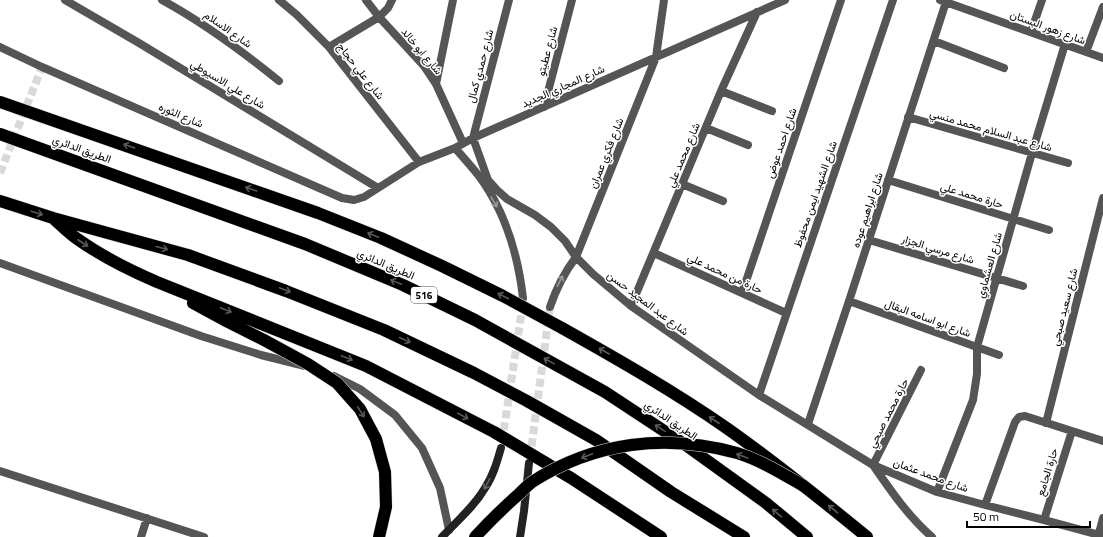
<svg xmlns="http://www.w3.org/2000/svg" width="1103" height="537" viewBox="0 0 1103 537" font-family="'Titillium Web',Vazirmatn,sans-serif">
<rect width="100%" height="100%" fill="#fff"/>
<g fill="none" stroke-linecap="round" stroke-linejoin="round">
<path stroke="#d9d9d9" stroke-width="8" stroke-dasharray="8 4" stroke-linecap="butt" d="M0 173 42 67"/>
<path stroke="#d9d9d9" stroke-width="8" stroke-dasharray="8 4" stroke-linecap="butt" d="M502 442 523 303
M530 458 550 307"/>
<g stroke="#dbdbdb" stroke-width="13">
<path id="highway" d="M0 134 305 244 403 285 475 320 605 392 687 446 766 503 807 537
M0 201 53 218 188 255 286 291 384 330 474 373 527 401 596 440 671 492 744 537
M55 220C62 226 69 233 76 238 101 256 129 270 157 282L366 366 494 432 571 478 661 537
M193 303 228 322 264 340
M562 328C619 360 675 392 728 429 776 463 822 500 867 537"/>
</g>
<path stroke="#555" stroke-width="8" d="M65 0 139 43 378 188
M162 0C204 23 242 51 279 81
M279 0 297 15 329 47 419 162
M366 0 379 17 424 66 436 84 463 143
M509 0 473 138 488 180 497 190 507 199 535 215 551 227 565 241 576 257 593 274 631 306 759 395 873 465 937 492 985 505 1044 520 1103 536
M940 0 1103 58
M1031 32 1042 0
M934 41 1004 68
M0 47 42 67 342 198 354 200 364 197 419 162 455 148 473 138 785 0
M329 47 379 17 388 8 392 0
M1086 52 1103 7
M436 84 453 0
M721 91 772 111
M544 107 572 0
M908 117 1068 163
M706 128 748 145
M455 148C463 157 471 166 479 176 505 211 518 255 523 298
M888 180 1049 230
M682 184 723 201
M869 240 1023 286
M654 253 786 313
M0 263 201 336 261 355 305 366
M742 293 841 0
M849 301 999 355
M631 306 721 91 757 12
M550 307C556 289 564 273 576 257L656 57 664 0
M921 370 873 465C891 491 908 516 932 537
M334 376 360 389 395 415 422 448 440 488 449 530
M759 395 893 0
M1046 423 1103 198
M808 424 849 301 946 2
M0 471 204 537
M937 492 973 400 977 374V347L1032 153 1065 44
M985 505 1015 422 1019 417 1025 416 1103 441
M1044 520 1072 431
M141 537 147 518
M1098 537 1103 518"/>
<path stroke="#222" stroke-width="8" d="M442 537C457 521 474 507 485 488 493 476 497 462 501 448
M520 537 524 511 529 463"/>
<use href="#highway" stroke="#000" stroke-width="12"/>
<g stroke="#dbdbdb" stroke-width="13" stroke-linecap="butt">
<path id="highway-bridge" d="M0 102 318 213 381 238 442 266 503 296 562 328
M264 340 308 364 337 383 360 409 376 439 385 472 386 507 379 537
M475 537C489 522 503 508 519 494 523 490 527 486 532 482 594 442 666 433 737 453 760 460 781 473 802 485"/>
</g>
<use href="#highway-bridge" stroke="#000" stroke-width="12"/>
</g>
<defs><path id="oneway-shaft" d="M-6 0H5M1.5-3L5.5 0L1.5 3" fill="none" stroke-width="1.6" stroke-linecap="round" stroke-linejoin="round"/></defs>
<g stroke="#595959">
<use href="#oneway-shaft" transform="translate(129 146) rotate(-161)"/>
<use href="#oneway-shaft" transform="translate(251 189) rotate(-161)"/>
<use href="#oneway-shaft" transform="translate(37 213) rotate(18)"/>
<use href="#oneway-shaft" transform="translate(373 235) rotate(-158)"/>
<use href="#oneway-shaft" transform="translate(83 243) rotate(33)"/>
<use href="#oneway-shaft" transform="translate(162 248) rotate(15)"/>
<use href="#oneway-shaft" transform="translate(396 282) rotate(-158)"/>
<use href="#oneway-shaft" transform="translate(285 290) rotate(21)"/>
<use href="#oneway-shaft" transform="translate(503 296) rotate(-153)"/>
<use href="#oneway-shaft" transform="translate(226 310) rotate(22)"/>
<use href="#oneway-shaft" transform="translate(405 340) rotate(25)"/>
<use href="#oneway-shaft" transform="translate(604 351) rotate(-150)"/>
<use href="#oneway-shaft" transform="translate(347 358) rotate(22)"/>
<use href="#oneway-shaft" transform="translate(549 361) rotate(-151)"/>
<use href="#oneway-shaft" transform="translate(361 412) rotate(58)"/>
<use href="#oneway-shaft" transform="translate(463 416) rotate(28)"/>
<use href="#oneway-shaft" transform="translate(714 420) rotate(-147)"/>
<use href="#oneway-shaft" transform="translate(660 428) rotate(-146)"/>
<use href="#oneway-shaft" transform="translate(587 456) rotate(159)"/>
<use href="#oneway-shaft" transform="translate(742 456) rotate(-160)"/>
<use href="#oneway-shaft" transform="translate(833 509) rotate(-141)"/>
<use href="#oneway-shaft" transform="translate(777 513) rotate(-141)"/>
</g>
<g stroke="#999">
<use href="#oneway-shaft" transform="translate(494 202) rotate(59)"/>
<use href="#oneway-shaft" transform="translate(560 281) rotate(-63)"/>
</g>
<use stroke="#646464" href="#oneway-shaft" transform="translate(487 484) rotate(118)"/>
<g text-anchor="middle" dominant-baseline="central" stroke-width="3" stroke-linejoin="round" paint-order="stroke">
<rect fill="#fff" stroke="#4c4c4c" stroke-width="1" x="411" y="287" width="26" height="16" rx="3"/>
<g font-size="10" font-weight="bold" fill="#000">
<text x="424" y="295">516</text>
</g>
<g font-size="11" fill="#000" stroke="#fff">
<text transform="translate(1048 27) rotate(20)">شارع زهور البستان</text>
<text transform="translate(228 29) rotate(35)">شارع الاسلام</text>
<text transform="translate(422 51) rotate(50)">شارع ابو خالد</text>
<text transform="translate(547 51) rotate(-75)">شارع عطيتو</text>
<text transform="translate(480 66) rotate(-75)">شارع حمدي كمال</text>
<text transform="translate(361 71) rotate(52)">شارع علي حجاج</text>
<text transform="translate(228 84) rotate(31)">شارع علي الاسيوطي</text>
<text transform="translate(563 86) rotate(-24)">شارع المجاري الجديد</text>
<text transform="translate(181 115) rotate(23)">شارع الثوره</text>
<text transform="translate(991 130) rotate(16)">شارع عبد السلام محمد منسي</text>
<text transform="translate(781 143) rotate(-71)">شارع احمد عوض</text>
<text transform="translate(82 149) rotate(20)">الطريق الدائري</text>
<text transform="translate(606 153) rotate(-68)">شارع فكري عمران</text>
<text transform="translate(683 155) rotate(-67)">شارع محمد علي</text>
<text transform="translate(815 194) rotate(-71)">شارع الشهيد ايمن محفوظ</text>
<text transform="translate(972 195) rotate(17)">حارة محمد علي</text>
<text transform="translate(867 210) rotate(-72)">شارع ابراهيم عوده</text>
<text transform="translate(938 249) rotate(17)">شارع مرسي الجزار</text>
<text transform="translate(386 264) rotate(23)">الطريق الدائري</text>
<text transform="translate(989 265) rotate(-74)">شارع العشماوي</text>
<text transform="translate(725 273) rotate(25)">حارة من محمد علي</text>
<text transform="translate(648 303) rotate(37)">شارع عبد المجيد حسن</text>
<text transform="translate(1064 307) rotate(-76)">شارع سعيد صبحي</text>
<text transform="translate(928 318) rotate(20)">شارع ابو اسامه البقال</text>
<text transform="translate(888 413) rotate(-63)">حارة محمد صبحي</text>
<text transform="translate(671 420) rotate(34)">الطريق الدائري</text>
<text transform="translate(1047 472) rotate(-73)">حارة الجامع</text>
<text transform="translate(931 475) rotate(20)">شارع محمد عثمان</text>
</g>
</g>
<path d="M967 521v6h123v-6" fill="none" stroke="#000000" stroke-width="2"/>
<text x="973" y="521" font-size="12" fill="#000000" stroke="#ffffff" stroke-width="3" paint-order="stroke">50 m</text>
</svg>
